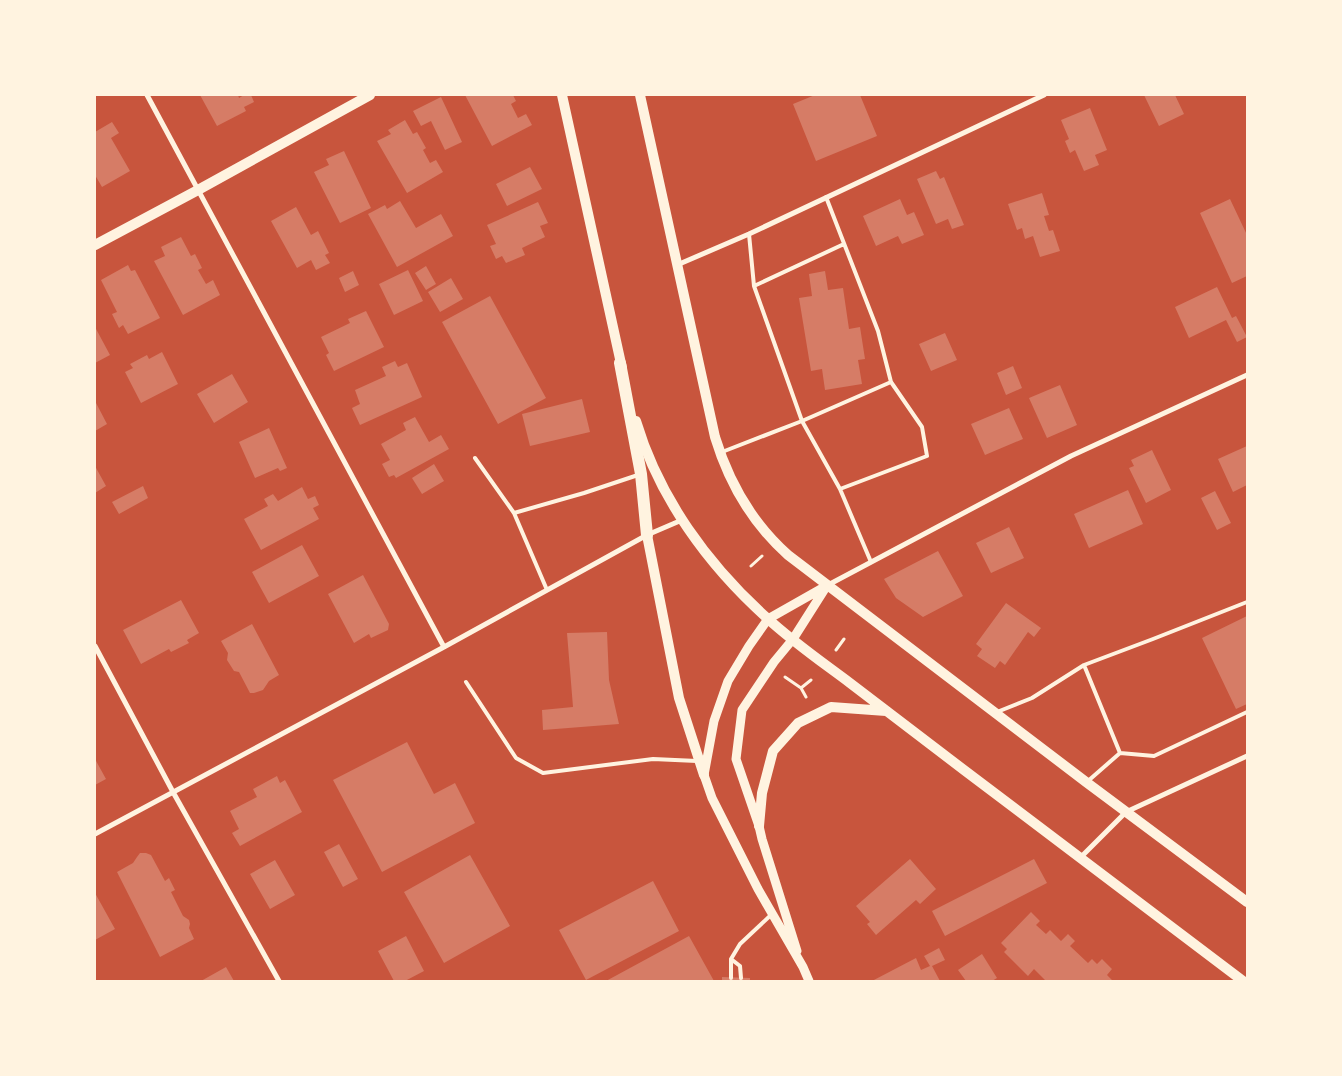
<svg xmlns="http://www.w3.org/2000/svg" width="1342" height="1076" viewBox="0 0 1342 1076" font-family="Manrope,sans-serif">
<rect width="100%" height="100%" fill="#c8553d"/>
<path fill="#d67c66" d="M200 95H238L239 98 244 95H251L254 102 244 107 246 111 217 126Z
M465 95H513L516 101 511 104 518 118 526 114 532 125 492 146Z
M815 95H860L877 136 816 161 793 104Z
M1144 95H1175L1184 114 1159 126Z
M441 97 462 142 445 150 431 121 421 126 413 111Z
M1090 108 1107 150 1095 155 1099 165 1084 171 1075 150 1070 153 1065 141 1069 139 1061 120Z
M405 120 413 134 417 132 426 148 423 150 430 163 436 160 443 172 407 193 377 141 391 134 388 130Z
M112 122 119 133 111 138 130 171 102 187 95 175V132Z
M344 151 371 208 340 223 314 172 329 165 326 159Z
M530 167 542 189 507 206 496 184Z
M936 171 940 179 944 177 964 225 952 229 948 219 936 224 917 179Z
M1042 193 1049 215 1044 216 1049 231 1053 230 1060 251 1040 257 1033 236 1025 239 1022 228 1017 230 1008 204Z
M900 199 907 215 914 212 924 235 902 244 898 236 876 246 863 216Z
M1230 199 1247 235V276L1232 283 1200 213Z
M400 201 416 228 441 214 453 236 397 267 368 214 385 205 387 209Z
M538 202 548 223 540 226 545 237 522 248 525 255 506 263 502 256 496 259 490 246 496 244 487 225Z
M296 207 311 235 318 231 329 253 325 255 330 263 316 270 311 260 297 268 271 221Z
M181 237 191 256 195 254 202 268 198 270 206 284 213 280 220 295 183 315 154 261 165 256 161 247Z
M128 265 131 271 135 270 160 318 128 334 123 325 119 328 112 314 117 312 101 280Z
M426 266 436 284 426 290 415 273Z
M408 270 423 301 394 315 379 284Z
M353 271 359 285 345 292 339 278Z
M825 271 828 290 843 288 849 329 860 327 865 359 858 360 862 384 825 390 822 369 811 371 799 298 812 296 809 274Z
M451 278 463 299 440 312 428 292Z
M1217 287 1232 318 1236 316 1247 337 1237 342 1226 320 1189 338 1175 307Z
M490 296 546 398 498 424 442 322Z
M366 311 384 347 334 371 326 355 329 353 321 337 350 323 348 319Z
M95 327 110 355 95 363Z
M945 333 957 360 931 371 919 344Z
M162 352 178 384 141 403 125 372 133 368 130 364 147 355 149 359Z
M395 361 398 367 407 363 422 397 360 425 352 408 360 404 355 390 386 376 382 367Z
M1013 366 1022 388 1006 395 997 373Z
M232 374 248 402 214 423 197 394Z
M1060 385 1077 425 1047 438 1029 398Z
M582 399 590 432 530 446 522 414Z
M95 401 107 424 95 431Z
M1009 408 1023 439 985 455 971 424Z
M415 417 429 442 441 435 449 449 396 478 394 475 389 477 382 464 390 460 381 444 406 430 403 423Z
M269 428 287 468 280 471 278 468 255 478 239 442Z
M1247 446V485L1233 492 1218 459Z
M1152 450 1171 490 1146 503 1129 468 1134 466 1131 460Z
M434 464 444 481 422 494 412 478Z
M95 466 106 486 95 493Z
M143 486 148 498 119 514 112 502Z
M302 487 308 499 315 496 319 505 313 508 319 519 261 550 244 519 268 506 264 499 273 494 278 501Z
M1128 490 1143 524 1089 548 1074 514Z
M1215 491 1231 523 1217 530 1201 498Z
M1009 527 1024 558 991 573 976 543Z
M302 545 319 576 269 603 252 572Z
M938 551 963 596 923 617 896 598 884 579Z
M363 575 389 624 388 630 371 638 369 634 354 643 328 594Z
M181 600 199 633 187 640 189 643 171 652 169 649 141 664 123 630Z
M1006 603 1041 628 1034 637 1028 632 1005 665 1000 661 995 668 977 656 982 649 976 644Z
M1247 616V704L1236 709 1202 638Z
M252 624 279 675 269 681 263 690 254 693H250L239 672 234 671 227 660 228 653 221 641Z
M607 632 609 680 619 724 543 730 542 710 573 707 567 633Z
M407 742 434 794 455 783 475 823 382 872 333 780Z
M95 759 106 779 95 785Z
M277 776 280 783 285 780 302 812 240 846 232 833 239 829 230 811 257 797 253 789Z
M339 844 358 879 343 887 324 852Z
M140 853H146L151 855 165 881 169 878 175 890 171 892 183 916 189 920 190 924 189 928 194 939 160 957 117 872 133 863 137 857Z
M470 855 510 926 444 963 404 892Z
M910 859 936 889 920 904 916 900 876 935 867 924 870 922 856 906Z
M1034 859 1047 883 945 936 932 911Z
M275 860 295 895 270 909 250 874Z
M653 881 679 931 586 980 559 930Z
M95 893 115 929 95 940Z
M1031 912 1040 921 1036 925 1046 934 1050 930 1061 941 1068 934 1075 941 1070 946 1088 963 1092 959 1097 964 1102 959 1112 969 1107 975 1113 981H1046L1034 969 1028 976 1004 952 1007 949 1001 943Z
M406 936 424 971 405 981H394L378 951Z
M689 936 714 981H606Z
M939 948 945 960 932 966 940 981H872L916 958 921 970 930 966 924 956Z
M982 954 997 978 992 981H966L958 970Z
M226 967 234 981H201Z
M722 977 750 978V981H722Z"/>
<g fill="none" stroke-linecap="round" stroke-linejoin="round">
<path stroke="#fff3e0" stroke-width="3" d="M751 566 762 556
M836 650 844 639
M785 677 801 688 806 697
M801 688 811 680"/>
<path stroke="#fff3e0" stroke-width="4" d="M749 234 754 286 802 421 840 489 927 456 922 427 891 382 878 331 826 197
M754 286 844 244
M722 452 802 421 891 382
M475 458 514 513 547 590
M840 489 871 562
M514 513 584 493 638 475
M1084 665 1120 753
M466 682 516 758 543 773 653 759 697 761
M997 712 1032 698 1084 665 1153 639 1247 602
M1088 781 1120 753 1154 756 1247 712
M731 959 740 966 741 978
M731 978V959L740 944 772 914"/>
<path stroke="#fff3e0" stroke-width="5" d="M147 95 444 647
M677 265 749 234 1044 95
M828 585 1071 456 1247 375
M95 646 173 792 279 981
M95 834 444 647 647 535 682 520
M1080 858 1126 812 1247 756"/>
<path stroke="#fff3e0" stroke-width="9" d="M797 951 762 839 759 826 736 759 742 710 774 662 793 639 826 587
M809 981 803 967 758 889 712 798 704 775 714 721 728 681 749 646 768 619 828 585"/>
<path stroke="#fff3e0" stroke-width="10" d="M562 95 622 368
M640 95 715 437C729 483 752 523 788 555L1086 782 1247 902
M95 245 198 190 370 95
M636 421C659 498 708 565 767 618 793 642 822 662 850 683 888 712 926 741 964 770 1057 841 1150 911 1243 981
M647 535 679 698 704 775
M759 826 762 793 773 751 798 723 831 707 886 711"/>
<path stroke="#fff3e0" stroke-width="12" d="M620 363 641 474 647 535"/>
</g>
<rect width="1342" height="1076" fill="none" stroke="#fff3e0" stroke-width="192"/>
</svg>
